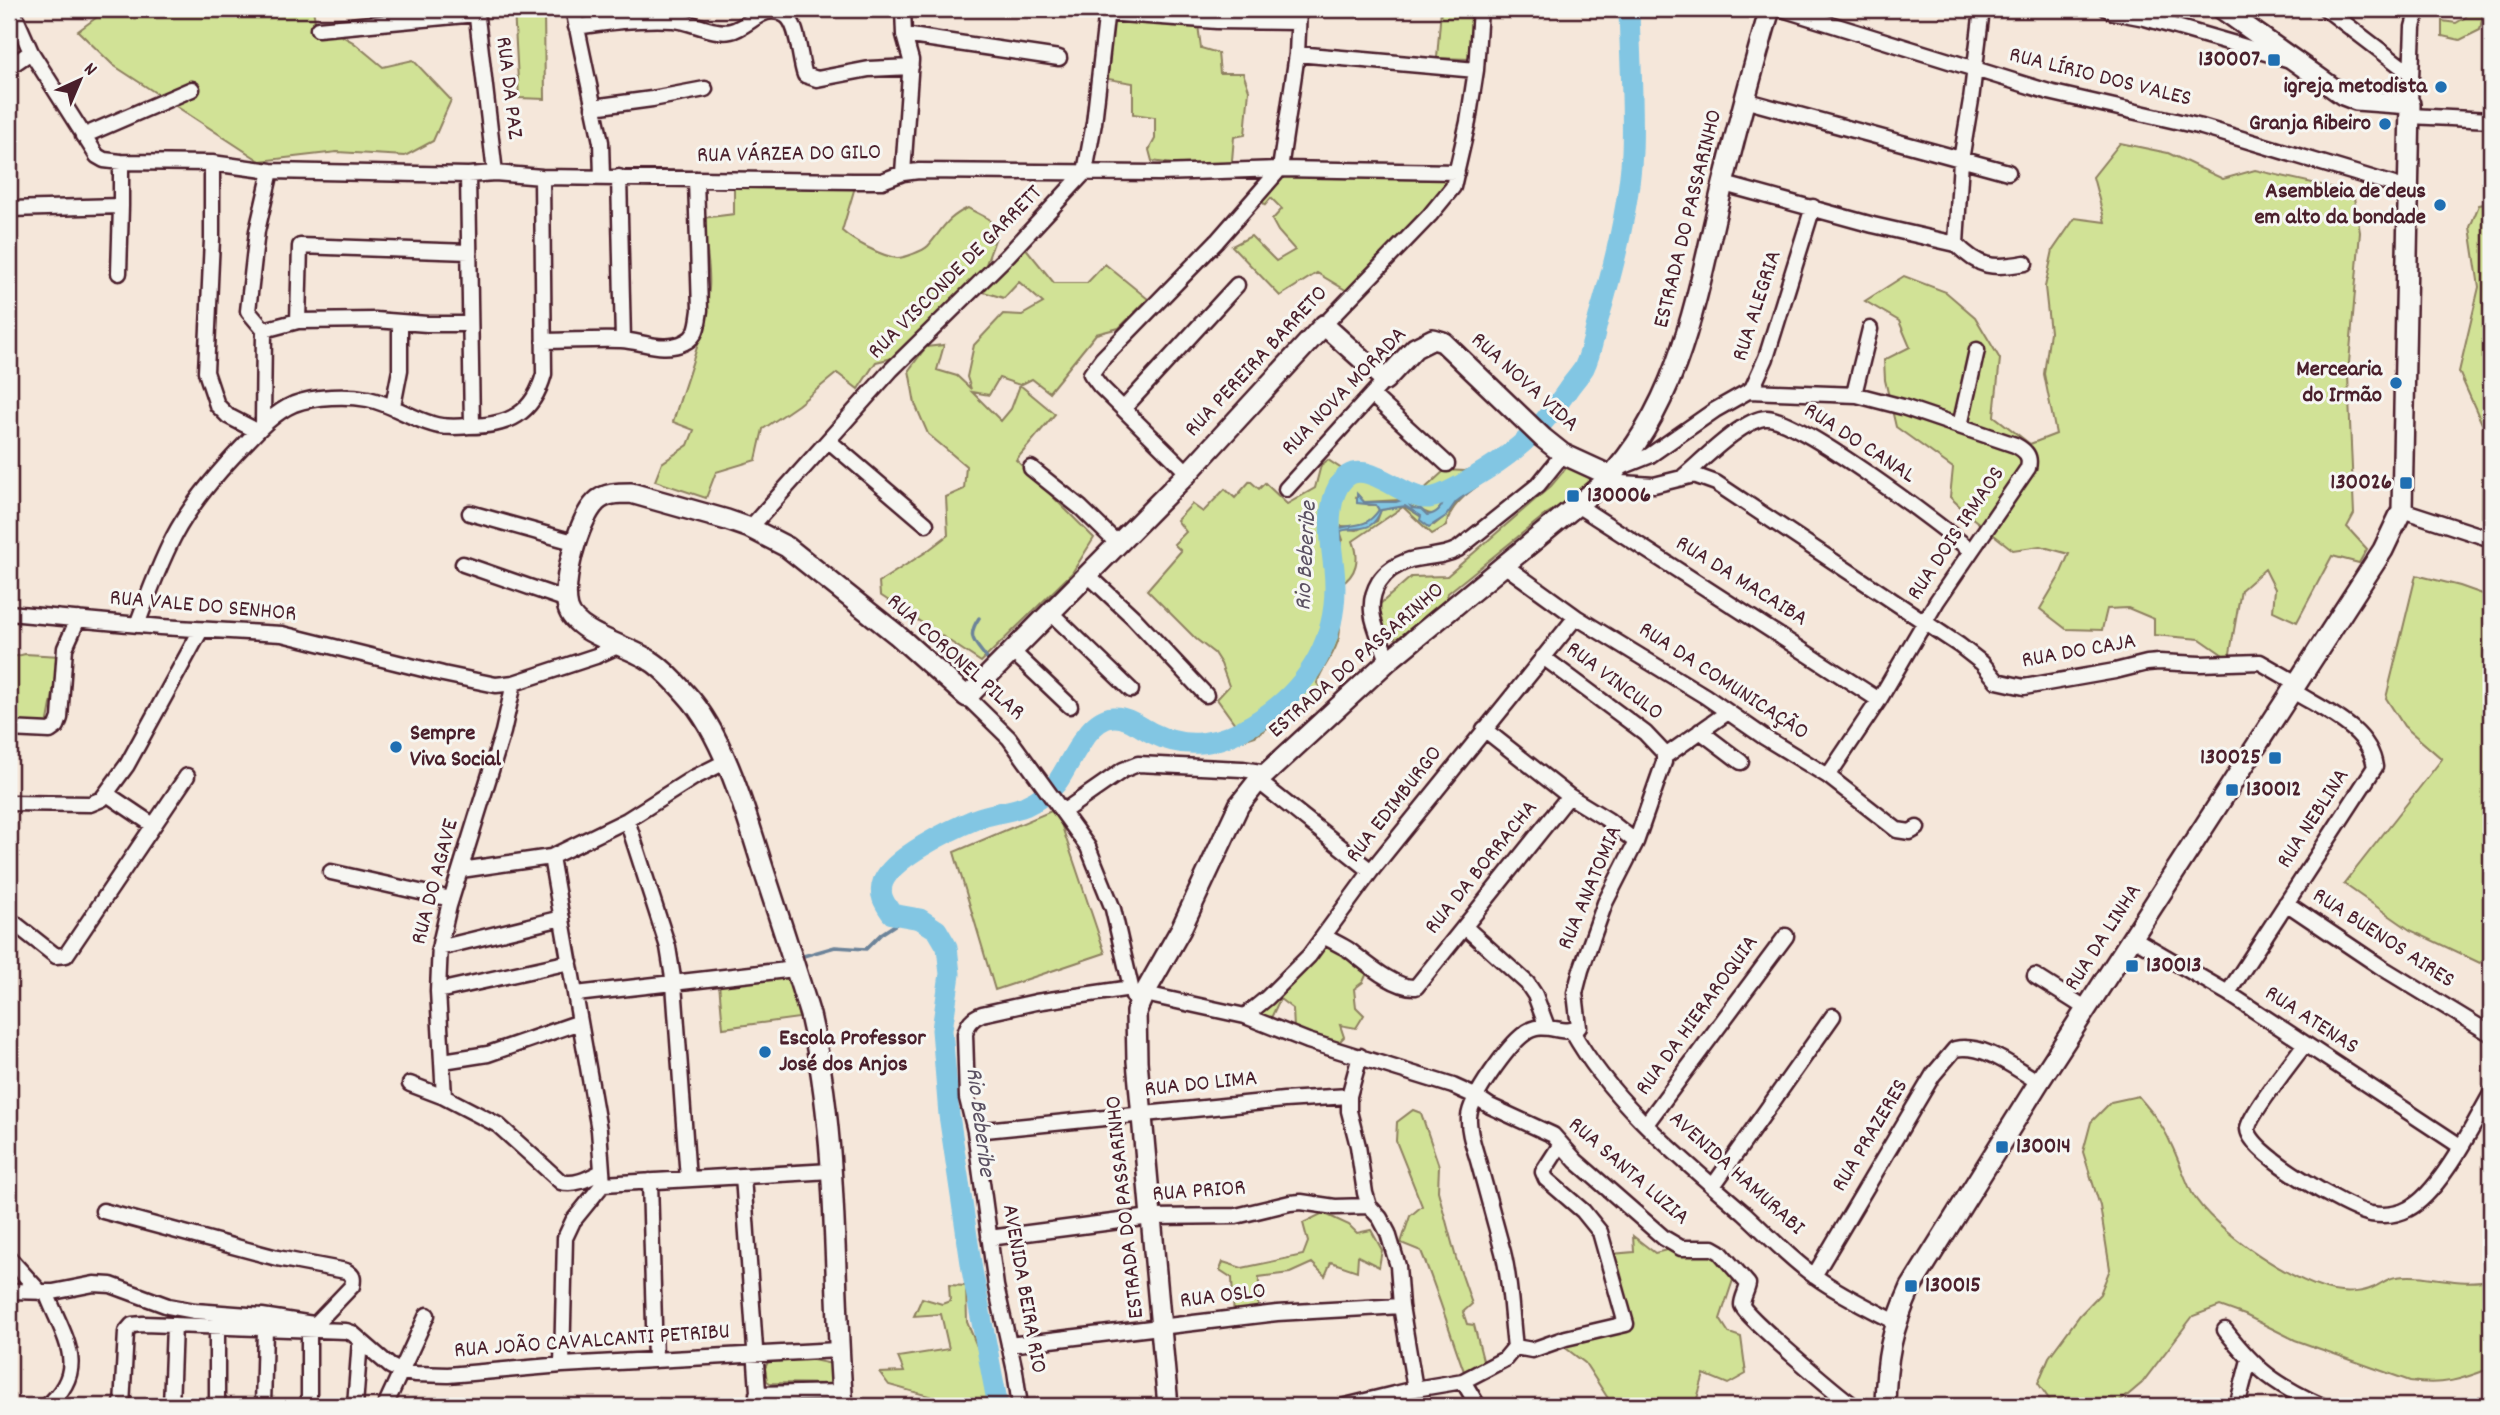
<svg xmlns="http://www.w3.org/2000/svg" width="2500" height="1415" viewBox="0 0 2500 1415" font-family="Dekko,sans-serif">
<rect width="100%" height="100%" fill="#f5e7da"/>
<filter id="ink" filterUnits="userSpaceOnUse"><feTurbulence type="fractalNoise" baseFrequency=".0143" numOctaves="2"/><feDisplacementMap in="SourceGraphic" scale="14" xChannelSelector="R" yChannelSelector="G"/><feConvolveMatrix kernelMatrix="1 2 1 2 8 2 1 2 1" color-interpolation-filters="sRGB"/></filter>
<g filter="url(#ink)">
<path fill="#d1e296" stroke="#8e8060" stroke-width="2" fill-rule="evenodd" d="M108 9H313L315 21 353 42 383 67 413 60 451 100 433 141 405 156 337 152 260 161 113 65 78 31Z
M514 9H544L545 99 519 98Z
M1441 9H1475L1472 59 1437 58Z
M2467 9H2484L2480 30 2460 40 2442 36V21L2456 23 2466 17Z
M1113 18 1198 25 1201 48 1218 53 1220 73H1243L1249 90 1245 135 1234 137 1231 172 1152 161 1149 150 1155 139V117L1133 114V83L1108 79Z
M2120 143 2168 153 2223 179 2255 170 2353 192 2360 232 2348 375 2354 514 2347 527 2367 549 2359 563 2332 556 2297 622 2273 611 2275 589 2265 569 2241 590 2229 659 2200 639 2154 635V619L2128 608 2107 609 2102 630 2066 629 2040 609 2059 577 2069 554 2040 546 2013 550 1971 517 1950 497 1953 468 1896 427 1885 380 1884 360 1910 347 1899 321 1865 301 1904 276 1946 292 1975 317 2000 359 1994 416 2030 444 2056 434 2044 374 2050 332 2045 287 2053 250 2075 218 2105 222 2093 177Z
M1282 175 1447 180 1443 193 1349 292 1317 273 1280 296 1232 246 1251 236 1276 261 1295 250 1278 231 1272 220 1282 209 1271 198 1265 205 1258 195Z
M734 185 855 187 842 231C853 241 881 256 897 258 904 258 923 251 928 246 943 229 946 218 968 208L989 219 997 234 985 267 897 357 876 362 858 389 837 373 798 405 763 429 756 460 716 472 706 498 655 481 662 463 688 445 694 430 673 422C686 378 705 334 709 289 711 266 705 240 702 218L734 214Z
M2491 203V525L2482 517 2483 426 2459 372 2479 287 2470 227 2479 205Z
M1024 246 1054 283H1087L1105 264 1148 299 1119 328 1096 334 1049 392 1032 379 1020 385 1055 414 1016 460 1094 538 1072 573 981 662 880 595 879 582 926 552 948 535 946 497 964 489 966 466 928 434 915 404 909 370 926 347 944 345 937 370 957 376 971 389 967 377 974 345 1003 314 1022 315 1043 303 1019 282 1004 298 980 291ZM999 378 1020 385 1011 409 1001 421 972 392 989 395Z
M1523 448H1529C1507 474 1452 490 1446 526L1432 534 1403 507 1353 541C1360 558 1357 575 1340 585 1339 602 1342 621 1339 637 1336 654 1322 666 1317 683L1321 689 1308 705 1299 697 1287 715 1255 736 1243 740 1238 736 1235 724 1217 699 1229 686 1221 664 1214 653 1196 639 1147 590 1181 551 1174 544 1186 532 1177 520 1192 504 1203 512 1225 489 1235 498 1250 481 1259 489 1265 483 1287 504 1315 488 1321 465 1328 460 1348 473 1357 467 1367 475 1381 469 1399 483 1420 493 1445 470 1465 471 1494 461 1485 469 1479 481H1473L1453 494V498L1445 500C1433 521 1433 514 1417 509 1410 506 1407 505 1401 500L1364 502 1358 495 1356 498 1369 505H1376L1379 510C1369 524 1360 527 1342 526L1339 532V544L1343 540 1340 531 1343 529 1357 530 1377 521 1381 510 1404 506 1434 525 1445 516 1466 493 1494 473 1508 458 1516 456Z
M1571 465 1593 478V483L1581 493 1546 514 1448 593 1443 608 1401 640 1383 634 1376 609 1379 605 1411 577 1447 576 1551 486 1566 468Z
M2416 575 2460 586 2491 597V954L2480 963 2410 930 2344 884 2442 759 2404 726 2386 698Z
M25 654 60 656 47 726 9 725V658Z
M1056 809 1105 953 995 990 954 852Z
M1328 942 1367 973 1363 982 1354 989 1356 1007 1364 1015 1356 1028 1340 1025 1344 1037 1337 1044 1294 1029 1293 1009 1280 999 1270 1020 1252 1015Z
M789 974 799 1018 723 1028 719 983Z
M2138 1096C2151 1111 2163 1125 2171 1144 2179 1160 2184 1177 2192 1193 2212 1229 2300 1289 2341 1292 2349 1293 2364 1292 2372 1288 2380 1285 2387 1278 2396 1277 2428 1272 2459 1288 2491 1279V1368C2461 1380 2442 1386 2410 1381L2295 1340 2245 1315 2220 1306 2193 1316 2142 1383 2115 1406 2053 1405 2038 1383 2049 1357 2080 1315 2100 1294 2110 1269 2100 1206 2083 1152 2091 1122 2111 1102Z
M1413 1110 1421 1113 1439 1166 1438 1191 1456 1258 1472 1304 1463 1312 1467 1324 1474 1325 1484 1364 1465 1374C1450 1333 1438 1292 1421 1251L1401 1243 1410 1216 1422 1206 1396 1141 1397 1122Z
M1323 1213 1349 1225 1357 1233 1371 1230 1382 1250 1379 1267 1358 1256 1357 1271 1331 1262 1325 1276 1312 1263 1290 1273 1259 1277 1258 1311 1234 1319 1232 1278 1220 1270 1223 1262 1242 1268 1303 1255 1308 1242 1303 1223Z
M1633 1236 1655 1253 1671 1249 1715 1254 1734 1277 1720 1319 1729 1333 1741 1337 1746 1374 1728 1384 1704 1374 1695 1406H1613L1585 1363 1559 1343 1626 1324 1612 1254 1634 1252Z
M949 1285 966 1286 967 1322 983 1361 993 1406H948L947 1401 889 1385 880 1373 904 1372 898 1357 949 1349 941 1314 914 1316 922 1298 942 1304 950 1301Z
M795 1360H813L832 1364 834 1384 770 1383 767 1381 765 1368 768 1362Z"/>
<path fill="#82c6e3" stroke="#6c8399" stroke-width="2" d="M1525 433 1531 439 1526 447 1516 456 1508 458 1494 473 1456 502 1446 516 1429 527 1420 520 1421 516 1405 506 1381 510C1371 535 1360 525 1341 531V547L1339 544 1340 528C1358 523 1366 528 1379 510L1376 505 1357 503V494L1364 502H1396L1405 499 1412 508 1421 509 1427 515C1437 514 1440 509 1445 500L1453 498C1454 489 1460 478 1469 475L1473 481H1479L1485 469Z"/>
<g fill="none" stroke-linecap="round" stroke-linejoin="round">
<path stroke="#6c8399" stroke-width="3.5" d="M979 618C965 638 976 643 988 660V663
M540 930 555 928
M800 957 835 947 866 949 881 934 907 917
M762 966 785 961"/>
<path stroke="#82c6e3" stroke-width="21" d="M998 1406 972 1270 949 1115 942 1030 950 974 947 947 937 930 920 919 892 914C885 904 878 895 883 882 893 857 952 829 976 819 992 813 1009 812 1025 806 1037 801 1051 791 1058 781 1071 763 1087 719 1113 717 1127 716 1140 727 1152 733 1188 751 1219 744 1253 724 1310 689 1341 636 1334 569 1331 542 1325 509 1339 485 1361 449 1402 501 1429 498 1446 496 1483 472 1498 462 1530 440 1545 422 1567 391 1572 383 1579 376 1584 368 1591 354 1594 335 1598 320 1614 267 1629 207 1632 152 1634 105 1630 56 1629 9"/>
<g stroke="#4a1f2b" stroke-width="19">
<path id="street" d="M12 9 31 52 97 156 104 160 121 162 212 163 271 171 468 175 495 173 542 177 853 181H882L903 173 919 171 1160 173 1280 169 1457 172
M476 9 495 173
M573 9 601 142 602 177
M1782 9 2049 92 2202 127 2408 189
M2107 9 2113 12 2145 18 2287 59
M2326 9 2411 74
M1106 13 1217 21 1298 22
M576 27C608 22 641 18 673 20 692 21 713 35 731 31 750 27 763 2 785 15 799 23 799 60 805 75L817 79 869 69 911 67
M318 29 476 14
M904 35 1059 58
M1297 54 1476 70
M9 67 31 52
M1744 100 2008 172
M2410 104 2413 27 2418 9
M593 107 652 99 705 89
M2410 116 2491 120
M83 136 192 89
M212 163V239L206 372 217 405 228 416 257 431
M903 173 911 60 904 35 903 9
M468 175 472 426
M619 177 623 340
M1724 184 1873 225 1956 244
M9 209 121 206V162
M1956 244 1961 160 1971 100 1982 9
M1956 244C1979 268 1993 269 2025 263
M119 273 121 206
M298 321 300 246 469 252
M1324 325 1430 215 1453 187 1468 122 1476 70 1480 9
M264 330 298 321 375 320 427 324H470
M544 341C570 341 595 339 621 340 642 341 664 353 685 342 698 336 698 323 700 310L696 179
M1749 391 1857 395 1903 407 2015 445C2026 451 2031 456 2028 468L1937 601 1879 700 1828 776
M1854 394 1870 329
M1372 395 1447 464
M393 406 400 370V323
M1124 408 1237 285
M263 424 264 330 248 311 257 231 271 171
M1960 426 1977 350
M829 441 926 524
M1031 468 1081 508 1118 544
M1619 468 1649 456 1715 410 1752 389 1766 358 1813 207
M1188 473 1100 386 1091 374 1102 359 1217 241 1280 169 1297 54 1299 9
M1684 476C1702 461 1743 419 1766 418 1795 415 1943 527 1971 551
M1605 482 1654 485 1694 475 1716 483 1959 645 1982 663 1997 681 2024 687 2115 671 2147 663 2159 662 2200 664 2260 662 2298 684
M1286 489 1385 380
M1577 505 1879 700
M2402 510 2491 539
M470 513 577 543
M750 528 891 370 1008 255 1085 172 1094 123 1107 9
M463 564 567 600
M1504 565 1576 617 1705 696 1764 737 1828 776 1897 830 1910 832 1917 828
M1087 574 1133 617 1206 695
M1050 612 1131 690
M9 613 161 627 282 634 443 674 496 685 514 683 596 656 620 645
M137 625C148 595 159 565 174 536 192 502 218 472 245 444 259 429 275 412 294 404 315 396 347 395 368 399 392 404 410 418 432 424 444 428 457 427 469 426 509 426 533 414 544 374L542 177
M1012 651 1070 706
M1388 661C1379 632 1362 610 1379 582 1386 571 1398 564 1410 560 1427 556 1443 557 1458 549L1538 485 1563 454
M967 697 1009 738 1088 847 1113 909 1133 996
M9 729 50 731 57 726 60 718 65 648 78 619
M1484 729 1569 796 1608 820 1636 842
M1700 731 1741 762
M1664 757 1728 712
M1258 781 1371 871
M107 794 153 825
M9 803 90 804 102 799 127 765 201 630
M1064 811 1123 770 1138 764 1242 769 1267 773
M627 820 668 947 674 984 688 1179
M551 857 599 1130 603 1184
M461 870 551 857 627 820 693 778 725 762
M331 872 451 899
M2286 903 2381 967 2491 1034
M9 919 56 956 66 955 187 776
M1465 927 1527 983 1535 995 1547 1027
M1324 936C1332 941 1341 945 1349 950 1365 962 1395 989 1416 987L1569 796
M2133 938 2228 993 2460 1146
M439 948 562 918
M2035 976 2087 1009
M438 991 570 962
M2228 993 2375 767C2370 728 2323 710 2293 691
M576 994 795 969
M1145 994 1245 1016 1308 1041 1453 1086 1475 1096 1490 1106 1553 1135 1576 1161 1664 1238 1681 1248H1713L1720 1252 1748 1284C1747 1291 1742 1298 1742 1305 1742 1314 1840 1396 1854 1406
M1245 1016 1267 998 1309 956 1371 871 1576 617
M1572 1031C1612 1103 1682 1159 1744 1213 1767 1234 1790 1259 1816 1277 1841 1295 1869 1308 1896 1322
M2305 1044C2294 1059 2250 1114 2248 1128 2245 1151 2349 1210 2371 1214 2384 1216 2397 1215 2408 1209 2440 1193 2473 1125 2491 1094
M1360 1056 1349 1096V1111L1358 1146 1365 1193 1369 1206 1380 1218 1388 1233 1398 1266 1401 1306 1415 1389
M443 1061 488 1054 580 1022
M410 1084 444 1097 498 1125 561 1182C575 1186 589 1178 601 1172
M444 1097 438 991 440 944 449 906 503 732 514 683
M1646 1124 1786 936
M975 1131 1284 1100 1349 1096
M743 1176 759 1406
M650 1181 655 1360
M603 1184 831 1171
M1713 1186 1833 1016
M103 1211 277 1258 346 1271C353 1275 354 1278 352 1286L309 1331V1406
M989 1238 1151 1217 1236 1216 1290 1203 1301 1202 1335 1207 1369 1206
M9 1258 40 1292
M1814 1276 1933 1075 1955 1049C1985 1043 2014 1068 2039 1082
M9 1291 53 1292 94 1284 111 1285 168 1306 195 1311 262 1316 313 1324
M46 1292C63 1337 91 1368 47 1406
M217 1326V1406
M2225 1330C2257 1371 2276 1385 2322 1406
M1009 1345 1277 1313 1401 1306
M1515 1347 1532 1350 1566 1338 1626 1324 1600 1232 1583 1211 1546 1179 1543 1172 1561 1144
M562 1365 565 1238 573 1221 603 1184
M1463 1381 1478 1406
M757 1394 841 1392
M122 1406 126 1332 132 1325 143 1324 346 1331 352 1333 390 1366 402 1372 416 1374 448 1375 562 1365 838 1350
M171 1406 174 1325
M263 1406 265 1329
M355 1406 360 1340
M385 1406 427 1315
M1020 1406 1015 1371 996 1286 975 1131 967 1098 965 1034C968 1023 972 1018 982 1014L1036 1002 1131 988
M1345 1406 1415 1389 1463 1381 1505 1359 1515 1347C1511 1315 1511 1283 1503 1252 1495 1222 1487 1193 1479 1164 1475 1149 1468 1133 1469 1117 1470 1098 1508 1046 1524 1034 1543 1018 1564 1038 1579 1027L1575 993 1581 970 1605 903 1636 842 1664 762V753L1645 733 1543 657
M2237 1406 2249 1360"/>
</g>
<g stroke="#4a1f2b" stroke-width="24">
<path id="secondary" d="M843 1406C832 1276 840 1144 810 1015 795 966 779 917 763 868 746 814 724 735 686 694 676 683 664 669 651 661 630 646 575 634 568 608 561 584 578 520 596 502 605 493 618 493 631 493L727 520 750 528 787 547 896 634 967 697 1188 473 1324 325 1385 380 1415 348 1433 339 1443 342 1543 438 1563 454 1611 476
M1168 1406 1137 1061 1136 1012 1143 996 1181 929 1239 805 1258 781 1388 661 1605 482C1682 403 1698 288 1723 184 1738 125 1753 67 1770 9
M1885 1406C1886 1358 1891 1331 1911 1287L2039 1082 2383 550 2402 510 2410 104 2356 100 2343 95 2222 9"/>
</g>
<use href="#street" stroke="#f6f6f2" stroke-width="14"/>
<use href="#secondary" stroke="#f6f6f2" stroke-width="19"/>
</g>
</g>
<g fill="#1f6fb2" stroke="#f6f6f2" stroke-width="2.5">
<rect x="2267" y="53" width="14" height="14" rx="3.5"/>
<circle cx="2441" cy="87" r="7"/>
<circle cx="2385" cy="124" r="7"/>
<circle cx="2440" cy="205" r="7"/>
<circle cx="2396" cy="383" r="7"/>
<rect x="2399" y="476" width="14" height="14" rx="3.5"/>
<rect x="1566" y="489" width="14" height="14" rx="3.5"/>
<circle cx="396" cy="747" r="7"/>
<rect x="2268" y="751" width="14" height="14" rx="3.5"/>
<rect x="2225" y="783" width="14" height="14" rx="3.5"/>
<rect x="2125" y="959" width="14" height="14" rx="3.5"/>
<circle cx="765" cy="1052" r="7"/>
<rect x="1995" y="1140" width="14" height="14" rx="3.5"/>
<rect x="1904" y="1279" width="14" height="14" rx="3.5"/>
</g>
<g text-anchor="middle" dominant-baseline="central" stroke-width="6" stroke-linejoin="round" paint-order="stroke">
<g font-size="23" font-weight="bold" fill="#4a1f2b" stroke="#f6f6f2" text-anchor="end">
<text x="2260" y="60">130007</text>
<text x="2427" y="87">igreja metodista</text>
<text x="2371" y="124">Granja Ribeiro</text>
<text x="2426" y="192">Asembleia de deus<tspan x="2426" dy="26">em alto da bondade</tspan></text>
<text x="2382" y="370">Mercearia<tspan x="2382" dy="26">do Irmão</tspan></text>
<text x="2392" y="483">130026</text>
<text x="1587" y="496" text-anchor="start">130006</text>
<text x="410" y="734" text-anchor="start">Sempre<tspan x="410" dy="26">Viva Social</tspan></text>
<text x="2261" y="758">130025</text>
<text x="2246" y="790" text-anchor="start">130012</text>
<text x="2146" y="966" text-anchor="start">130013</text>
<text x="779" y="1039" text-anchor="start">Escola Professor<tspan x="779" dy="26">José dos Anjos</tspan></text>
<text x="2016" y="1147" text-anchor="start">130014</text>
<text x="1925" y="1286" text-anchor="start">130015</text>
</g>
<g font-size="23" fill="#4a1f2b" stroke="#f6f6f2">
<text transform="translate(2100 78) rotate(14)">RUA LÍRIO DOS VALES</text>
<text transform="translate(508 88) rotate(83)">RUA DA PAZ</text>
<text transform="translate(789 155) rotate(-1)">RUA VÁRZEA DO GILO</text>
<text transform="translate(1689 219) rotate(-76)">ESTRADA DO PASSARINHO</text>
<text transform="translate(956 273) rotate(-45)">RUA VISCONDE DE GARRETT</text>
<text transform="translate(1758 306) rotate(-72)">RUA ALEGRIA</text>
<text transform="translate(1257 362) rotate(-47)">RUA PEREIRA BARRETO</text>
<text transform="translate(1524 383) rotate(42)">RUA NOVA VIDA</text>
<text transform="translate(1345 392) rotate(-46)">RUA NOVA MORADA</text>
<text transform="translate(1859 444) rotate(33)">RUA DO CANAL</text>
<text transform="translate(1957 534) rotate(-56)">RUA DOIS IRMAOS</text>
<text transform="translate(1741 582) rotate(32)">RUA DA MACAIBA</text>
<text transform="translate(203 607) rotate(5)">RUA VALE DO SENHOR</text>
<text transform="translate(2079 652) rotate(-10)">RUA DO CAJA</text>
<text transform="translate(955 658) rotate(42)">RUA CORONEL PILAR</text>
<text transform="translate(1357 661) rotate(-41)">ESTRADA DO PASSARINHO</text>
<text transform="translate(1614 682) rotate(37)">RUA VINCULO</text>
<text transform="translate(1723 682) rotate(33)">RUA DA COMUNICAÇÃO</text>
<text transform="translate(1395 805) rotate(-52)">RUA EDIMBURGO</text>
<text transform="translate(2314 819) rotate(-57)">RUA NEBLINA</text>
<text transform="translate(1482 868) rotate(-51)">RUA DA BORRACHA</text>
<text transform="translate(436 882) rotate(-75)">RUA DO AGAVE</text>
<text transform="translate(1591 888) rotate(-67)">RUA ANATOMIA</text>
<text transform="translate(2104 938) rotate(-57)">RUA DA LINHA</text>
<text transform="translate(2383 939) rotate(33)">RUA BUENOS AIRES</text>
<text transform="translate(1698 1016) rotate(-54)">RUA DA HIERAROQUIA</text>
<text transform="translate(2311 1021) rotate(33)">RUA ATENAS</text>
<text transform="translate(1201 1085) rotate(-6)">RUA DO LIMA</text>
<text transform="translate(1871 1136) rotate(-59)">RUA PRAZERES</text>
<text transform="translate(1628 1172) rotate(41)">RUA SANTA LUZIA</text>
<text transform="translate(1736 1174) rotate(42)">AVENIDA HAMURABI</text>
<text transform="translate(1199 1192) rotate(-4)">RUA PRIOR</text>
<text transform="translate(1126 1207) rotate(-96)">ESTRADA DO PASSARINHO</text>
<text transform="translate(1023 1289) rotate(80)">AVENIDA BEIRA RIO</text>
<text transform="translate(1223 1297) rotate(-7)">RUA OSLO</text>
<text transform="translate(592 1342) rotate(-4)">RUA JOÃO CAVALCANTI PETRIBU</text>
</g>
<g font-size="24" font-style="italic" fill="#5b5162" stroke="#f6f6f2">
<text transform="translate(1307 556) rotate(-87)">Rio Beberibe</text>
<text transform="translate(979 1122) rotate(83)">Rio Beberibe</text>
</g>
</g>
<rect width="2500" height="1415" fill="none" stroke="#f6f6f2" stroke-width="35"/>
<rect x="18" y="18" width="2465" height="1380" fill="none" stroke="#4a1f2b" stroke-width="2.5" filter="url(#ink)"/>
<g transform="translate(80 80) rotate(44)" stroke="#f6f6f2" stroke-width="5" paint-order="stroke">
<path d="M0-5L12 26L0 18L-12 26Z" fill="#4a1f2b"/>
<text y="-10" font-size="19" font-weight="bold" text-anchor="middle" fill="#4a1f2b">N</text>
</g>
</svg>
